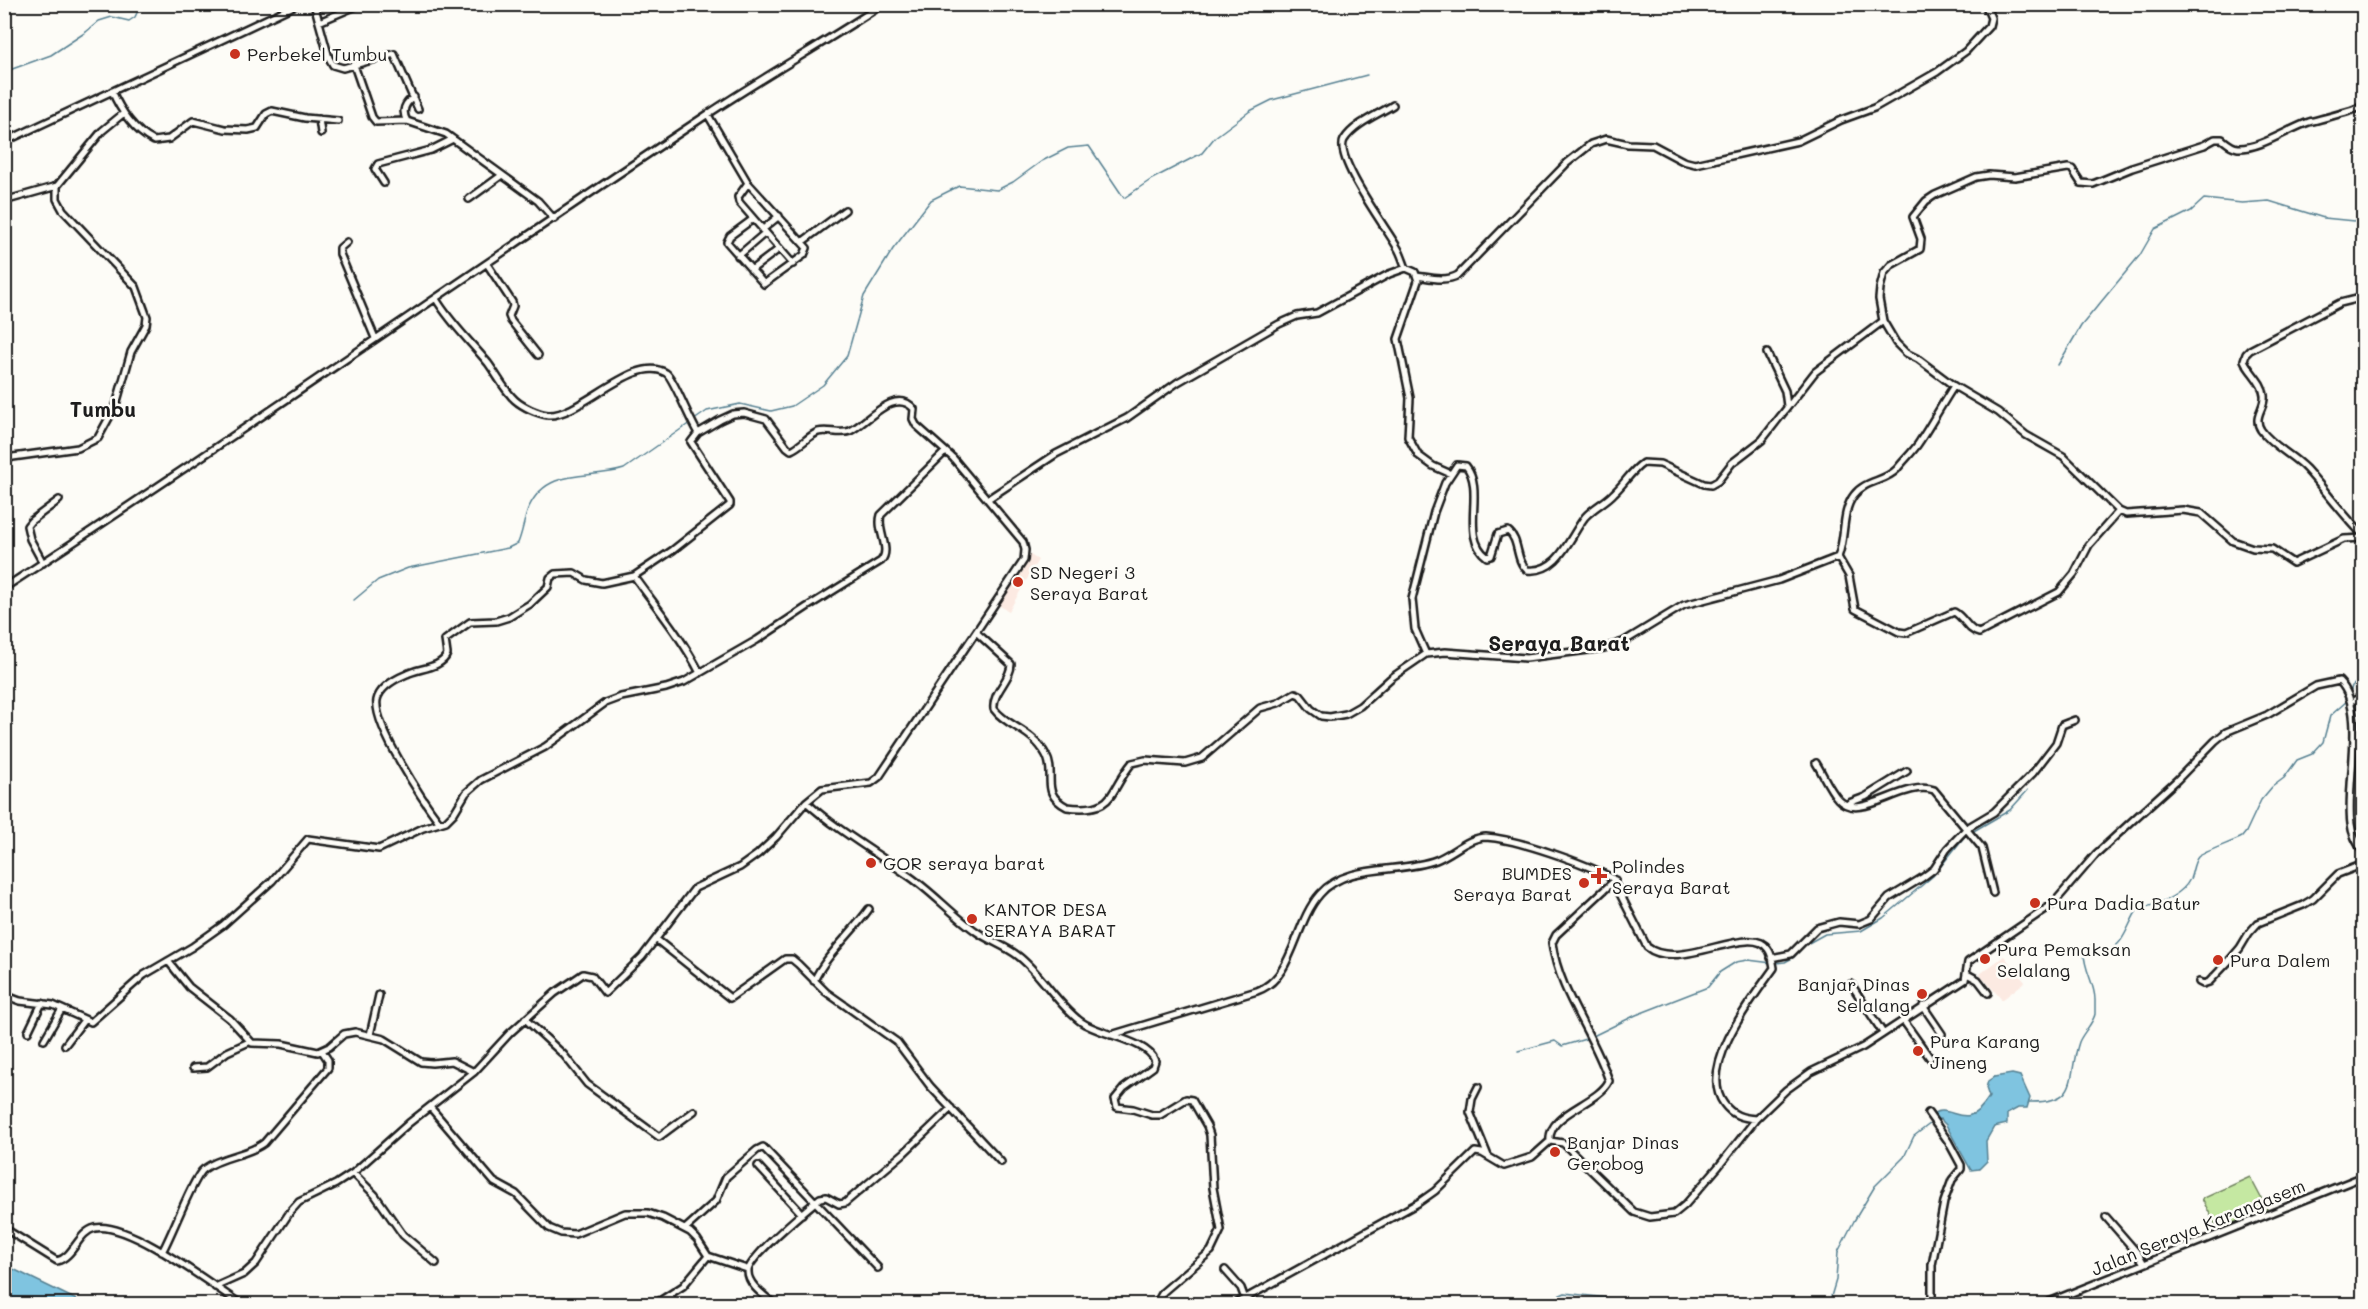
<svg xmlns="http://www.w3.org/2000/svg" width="2368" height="1309" viewBox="0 0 2368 1309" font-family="Mali,sans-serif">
<rect width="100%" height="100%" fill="#fdfcf7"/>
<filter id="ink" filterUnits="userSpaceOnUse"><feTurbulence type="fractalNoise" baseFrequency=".0167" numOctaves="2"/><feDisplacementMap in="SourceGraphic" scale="12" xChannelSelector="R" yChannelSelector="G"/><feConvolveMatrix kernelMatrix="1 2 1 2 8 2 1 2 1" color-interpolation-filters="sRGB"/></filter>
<g filter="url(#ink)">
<path fill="#fceae2" d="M1029 554 1038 560 1009 611 998 605Z
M2004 956 2025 982 2002 1000 1980 974Z"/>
<path fill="#c5e8a2" stroke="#70825f" stroke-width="1.5" d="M2250 1177 2267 1209 2218 1229 2202 1199Z"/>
<path fill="#7fc4e0" stroke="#578192" stroke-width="1.5" d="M2012 1074 2020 1076 2030 1098 2027 1108H2018L2007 1114V1124L1994 1127 1986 1141 1987 1161 1979 1169 1971 1170 1946 1125 1940 1119 1934 1120 1931 1115C1951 1100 1965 1136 1989 1097L1986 1088 1988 1081 1994 1077Z
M5 1265 7 1266 85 1304H5Z"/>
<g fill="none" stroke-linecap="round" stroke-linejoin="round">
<path stroke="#578192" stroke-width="1.5" d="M4 72 51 55 86 32 99 21 112 17 129 21 135 17 141 4
M2058 365 2081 326 2140 255 2155 229 2191 211 2204 199 2242 203 2269 201 2324 218 2364 222
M354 600 378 580 408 568 508 548 518 543C523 531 524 518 529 507 548 466 590 480 624 469L707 411 740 404 771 411 792 406 823 385 847 356 864 296 893 249 931 200 959 186 997 190 1013 182 1042 161 1068 148 1089 146 1124 198 1152 179 1202 153 1215 137 1250 111 1272 100 1367 75
M2350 693 2352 686 2364 676
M1776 963 1785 962 1794 957 1805 945 1825 934 1861 931 1883 918 1933 876 1965 836 2010 810 2028 790
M1593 1036 1636 1015 1708 987 1720 972 1736 962 1748 960 1772 963
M1518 1051 1555 1041 1562 1046 1589 1038
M2029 1102C2081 1103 2067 1078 2079 1042 2083 1032 2093 1024 2095 1014 2095 1010 2095 1004 2095 1000 2095 983 2083 969 2084 951L2089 946 2108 951C2125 944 2128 923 2138 909 2156 905 2181 897 2190 879 2193 872 2193 863 2198 857 2204 852 2232 842 2242 837L2246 832 2261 800 2272 787 2284 778 2297 760 2312 754 2323 742 2330 716 2347 701
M1540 1304 1565 1293 1657 1304
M1736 1304C1753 1298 1765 1298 1782 1304
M1818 1304 1830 1300 1836 1280 1838 1252 1854 1221 1875 1186 1904 1157 1914 1136 1931 1123"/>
<g stroke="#1c1c1c" stroke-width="10">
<path id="minor" d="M314 4 329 58 333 65 343 68 394 54 418 109
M1136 4 1139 5
M319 22 361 4
M354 65 372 117 376 122 407 121 446 134 538 201 554 219
M112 91C120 110 135 132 154 141L169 139 193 121 225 129 248 130 257 128 266 114 272 111 305 118 338 121
M1393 105C1377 115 1354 124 1344 140 1334 158 1387 229 1397 247 1401 253 1403 261 1406 268
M2364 106C2346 113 2328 117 2309 122 2288 129 2260 149 2238 148 2231 147 2227 143 2222 139H2215L2204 145 2132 168 2093 184 2081 183 2072 169 2068 168 2015 177 1989 175 1976 177 1935 195 1926 201 1913 217 1921 239 1920 249 1891 265 1884 273 1880 288 1879 299 1883 321 1896 343 1906 353 1918 359 1954 386 1998 412 2026 435 2063 456 2119 511 2126 514 2183 510 2201 513 2233 541 2253 548 2272 549 2293 563 2344 539 2364 538
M708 115 748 183 807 248 804 255 764 284 727 242 730 236 753 219
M319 119 321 133
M407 121C401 111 405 103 414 97
M4 142 298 4
M384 183 375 169 378 164 431 150 453 139
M748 183 738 197 739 202 793 264
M469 199 502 175
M4 201 57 186 102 131 124 113
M762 230 779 216
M347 242 340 248V254L375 338
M802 242 845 210
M738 256 765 233
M487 264 512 302 513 306 509 316 511 321 538 355
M751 270 779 249
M1417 276C1431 278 1446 282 1458 275L1567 163 1591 144 1606 139 1628 144 1653 145 1683 161 1695 164 1798 141 1841 120 1874 108 1937 72 1966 51 1989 26 1991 18 1985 4
M2364 297 2340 303 2250 350 2246 354 2244 360C2249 372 2263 382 2264 395 2266 408 2252 416 2261 430 2272 446 2293 455 2306 469 2326 491 2343 515 2364 536
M436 299C452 325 469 340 488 363 497 375 504 390 515 400 523 407 538 414 548 415 580 417 635 353 666 373 673 377 690 421 698 433
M1767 353 1785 391 1787 406
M4 461 13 457 78 448 98 438 116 405 131 352 146 325 147 317 136 287 63 210 57 199V186
M988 499 1056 454 1127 418 1178 382 1279 324 1297 316 1317 313 1389 274 1406 268 1415 272 1418 281 1398 339 1410 398 1408 437 1418 455 1433 466 1451 474
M1838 557 1849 576 1855 609 1899 632 1906 633 1954 612C1964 617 1968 631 1979 633L2059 592 2074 574 2089 545 2119 511
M43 563 30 539 27 526 31 521 59 500
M634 576C657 608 682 638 700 673
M4 588C241 434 472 271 708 114 765 76 826 42 883 4
M976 632 1011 664C1011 680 992 692 994 709 1007 727 1032 729 1046 755 1057 775 1039 793 1067 807 1116 813 1108 792 1132 763L1145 760 1185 763 1202 758 1260 708 1278 703 1295 693 1300 695 1311 709 1321 716 1330 717 1346 714 1360 706 1391 678 1426 654 1445 652 1526 658 1604 648 1623 642 1684 605 1779 580 1838 557C1846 538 1841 512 1854 495 1865 480 1885 482 1897 469 1904 460 1914 451 1920 441 1932 423 1942 404 1954 386
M1426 654 1415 629 1412 599 1434 512 1445 483 1457 465 1466 466C1486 490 1459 536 1487 557L1491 556 1498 534 1508 531C1520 540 1515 560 1527 570 1559 574 1570 536 1585 517 1594 507 1606 502 1614 493 1625 483 1631 471 1643 463L1660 464 1704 484 1711 485 1718 481 1732 463 1762 440 1815 372 1883 321
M2355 700 2364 695
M1816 763C1823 774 1829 789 1838 799 1860 824 1904 779 1934 790L1982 848 1993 893
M806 802C837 830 872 850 906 874 932 891 952 915 977 932 990 941 1005 946 1017 955 1041 973 1056 1003 1080 1021 1098 1035 1148 1040 1155 1061L1153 1067 1124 1088 1115 1099 1117 1107 1133 1109 1152 1115H1160L1186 1099 1192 1100 1207 1126 1210 1135 1213 1188 1221 1230 1211 1251 1163 1292 1159 1299 1161 1304
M1849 803 1865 797 1907 771
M657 940 730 998 785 959H792L798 964 826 992 897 1042 930 1086 1001 1162
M1771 958 1791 954 1817 928 1839 922 1859 924 1871 919 1889 898 1922 878 1934 869 1947 849 1967 828 1994 812 2033 773 2056 743 2062 725 2075 720
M168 961 189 987 230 1019 252 1043 281 1044 318 1052 329 1047 344 1034 355 1032 384 1039 421 1062 432 1063 452 1061 474 1072
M1967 974 1978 980 1988 993
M814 981C826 955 852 933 869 909
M2199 982 2203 984 2209 982 2228 962 2240 948 2249 933 2258 923 2303 905 2313 899 2338 874 2364 864
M1851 984 1883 1033
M4 995 20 1001 53 1005 91 1022 144 975 192 947 223 925 272 881 308 839 379 849 423 828 446 821 454 813 466 793 481 780 545 747 605 703 621 697 666 688 684 682 757 640 807 607 881 561C892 549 876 531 881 515L943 454 946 453
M1923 1006 1942 1034
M525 1019 564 1055 587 1084 659 1137 694 1111
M1903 1020 1930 1058
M28 1032 42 1003
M370 1035 379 995
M1111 1035 1257 991C1294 978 1294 923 1320 894 1348 862 1400 874 1436 860 1452 854 1469 837 1486 837 1516 839 1585 863 1612 878L1647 947C1679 973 1751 922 1768 949 1772 954 1773 962 1774 968 1753 997 1697 1068 1724 1104 1732 1115 1742 1118 1756 1119
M44 1040 62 1009
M65 1045 84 1020
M193 1068 207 1067 227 1052 249 1042
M1478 1087 1472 1099 1470 1112 1488 1156
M430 1107 494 1182 516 1194 549 1228 561 1233 575 1234 625 1213H648L663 1218 690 1232 697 1239 708 1256 747 1269
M1928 1113 1948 1141 1961 1165V1169L1952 1180 1944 1202 1932 1265V1304
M1550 1141C1547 1113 1598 1104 1609 1081 1594 1034 1559 993 1552 943L1556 935 1615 880
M758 1166 802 1214
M353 1173 375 1195 403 1235 436 1263
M2106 1217 2139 1255 2144 1264
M4 1228 57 1261C74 1257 78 1232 95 1228 129 1221 210 1284 241 1304
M685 1229 716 1201 726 1177 757 1150 763 1147 878 1268
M162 1252C172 1235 193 1177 204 1169 223 1155 247 1156 264 1143L328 1068V1060L322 1051
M1225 1270 1241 1288 1245 1299
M215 1287 244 1274 256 1263 290 1212 299 1202 336 1184 353 1173 409 1123 474 1072 510 1033 555 993 583 974 592 976 605 993 642 957 695 888 740 867 758 854 776 837 806 802 822 789 871 783 879 777 1024 560 1025 550 1023 542 953 458 916 425 913 419 914 409C895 386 867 423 850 431 840 435 828 429 818 432 808 436 801 446 791 450L787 447 766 419 744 413 733 414 720 420 698 433 691 442 730 502V505L673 550 634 576 602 583 586 580 574 573 555 574 550 578 548 587 530 604 509 617 496 621 470 622 445 640 447 654C442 668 419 668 407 674 395 679 380 687 377 700 373 726 424 802 440 823
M670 1296 676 1304
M655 1304 683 1286 708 1256
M774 1304C765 1296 748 1285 748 1272 747 1258 808 1208 820 1198L826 1197 839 1204 845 1203 904 1153 951 1108
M1235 1304 1418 1203 1435 1191 1475 1152 1482 1153 1504 1166 1532 1157 1550 1141 1563 1143 1634 1212 1650 1217 1674 1214 1685 1205 1719 1166 1756 1119 1786 1090 1811 1072 1863 1047 1965 980 1968 962 2053 904 2096 854 2177 780 2215 741 2226 732 2267 715 2316 686 2339 681C2368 710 2345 783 2351 824 2352 835 2358 844 2364 854
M2044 1304 2364 1176"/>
</g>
<use href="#minor" stroke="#fdfcf7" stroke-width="5"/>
</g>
</g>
<g fill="#c8321e" stroke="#fdfcf7" stroke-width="2">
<circle cx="235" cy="54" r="6"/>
<circle cx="1018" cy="582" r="6"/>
<circle cx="871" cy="863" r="6"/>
<path d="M1596 867h6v6h6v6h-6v6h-6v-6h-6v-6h6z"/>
<circle cx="1584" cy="883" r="6"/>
<circle cx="2035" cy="903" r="6"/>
<circle cx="972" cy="919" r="6"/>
<circle cx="1985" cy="959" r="6"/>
<circle cx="2218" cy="960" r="6"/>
<circle cx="1922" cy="994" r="6"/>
<circle cx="1918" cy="1051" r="6"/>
<circle cx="1555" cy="1152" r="6"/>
</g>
<g text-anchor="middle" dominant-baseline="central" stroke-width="5" stroke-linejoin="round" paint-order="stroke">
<g font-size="18" fill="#1c1c1c" stroke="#fdfcf7" text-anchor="start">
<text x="247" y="54">Perbekel Tumbu</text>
<text x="1030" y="572">SD Negeri 3<tspan x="1030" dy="21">Seraya Barat</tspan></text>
<text x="883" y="863">GOR seraya barat</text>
<text x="1612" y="866">Polindes<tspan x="1612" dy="21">Seraya Barat</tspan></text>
<text x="1572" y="873" text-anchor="end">BUMDES<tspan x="1572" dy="21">Seraya Barat</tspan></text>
<text x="2047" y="903">Pura Dadia Batur</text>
<text x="984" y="909">KANTOR DESA<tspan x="984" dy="21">SERAYA BARAT</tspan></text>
<text x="1997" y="949">Pura Pemaksan<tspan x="1997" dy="21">Selalang</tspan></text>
<text x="2230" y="960">Pura Dalem</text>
<text x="1910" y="984" text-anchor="end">Banjar Dinas<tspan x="1910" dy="21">Selalang</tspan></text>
<text x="1930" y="1041">Pura Karang<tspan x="1930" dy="21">Jineng</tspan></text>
<text x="1567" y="1142">Banjar Dinas<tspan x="1567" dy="21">Gerobog</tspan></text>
</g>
<g font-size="18" fill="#1c1c1c" stroke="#fdfcf7">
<text transform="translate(2198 1227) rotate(-22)">Jalan Seraya Karangasem</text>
</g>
<g font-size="21" font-weight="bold" fill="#1c1c1c" stroke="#fdfcf7">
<text x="103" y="408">Tumbu</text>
<text x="1559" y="642">Seraya Barat</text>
</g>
</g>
<rect width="2368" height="1309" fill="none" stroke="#fdfcf7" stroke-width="24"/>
<rect x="12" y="12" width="2344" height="1285" fill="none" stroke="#1c1c1c" stroke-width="2" filter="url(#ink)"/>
</svg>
